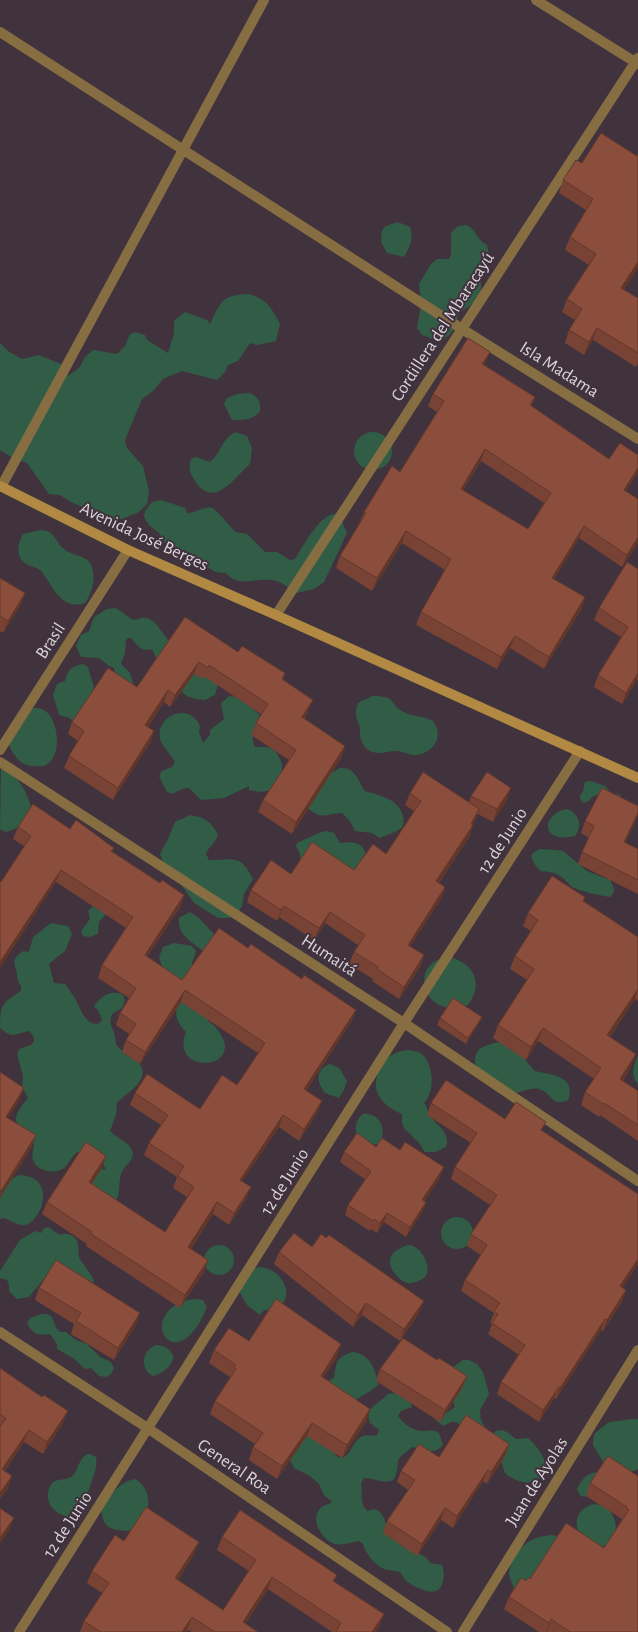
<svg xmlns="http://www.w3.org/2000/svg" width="638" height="1632" viewBox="0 0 638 1632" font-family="'Alegreya Sans',sans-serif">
<rect width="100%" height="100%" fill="#40333e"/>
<path fill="#315c46" d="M398 222 410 227C414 238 410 247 404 257L387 253 381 242 382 230 386 226Z
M467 225C478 232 476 239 487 245L489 255 481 267V291L477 301 458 314C456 328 452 337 438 341L422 335 417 328 421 305 419 284 431 264 437 259H449L451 254V233L458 226Z
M248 294C266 298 272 308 280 324L276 341 257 345 250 343 238 361 228 365 225 372 217 380 182 371 163 379 153 391 142 399 125 440 127 448 143 466 149 491 147 504 139 512 122 519 111 520 69 501 60 495 49 494 27 463 11 457 0 450V343L8 351 22 359 39 355 68 367V376L80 367 85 357 93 350 117 354 125 346 130 334 135 332 145 335 147 340 168 353 174 333V321L185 312 207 320 210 324C221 303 220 295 248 294Z
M249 393C258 396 261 402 260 411 252 421 244 420 232 420L224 404 227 398 237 394Z
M235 432 247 436 252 448 250 464C234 478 214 510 195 481 190 474 188 468 191 459L196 457 210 462C222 452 220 441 235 432Z
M354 451a19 19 0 1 1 38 0a19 19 0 1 1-38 0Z
M161 500 185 508 187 513C195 513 199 509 206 508 210 507 211 507 214 509 216 510 234 530 235 532L247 534 265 552H277L290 560 295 559C302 548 327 500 343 518V524L347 533 324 582 314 589 296 593C290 588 280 581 272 580 256 578 238 588 226 573L216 572 196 562 187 555 176 553 162 539 159 533 149 525 144 517 145 511 152 502Z
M41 530C55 530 55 542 64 549 70 554 79 555 86 559 99 568 93 593 85 603 62 611 53 587 42 572 39 568 33 567 28 565 15 558 17 545 23 534Z
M116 608 133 620C136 620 138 619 141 618 156 615 161 635 171 642L157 660 152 649C140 652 138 646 131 638H128L126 640 125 653 121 664 130 673 133 683 131 685 112 680 115 671 114 668 109 666 99 658 81 657 76 646 81 635 89 631 94 617 107 609Z
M83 664 88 667 94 688 75 723 70 718 59 715 53 695 57 684 65 681C67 670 72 666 83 664Z
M181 671 220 677 215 695 205 700C184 698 176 693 181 671Z
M229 696C242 697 251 707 260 715 256 725 249 737 255 747H267L272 749 277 753 282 764V776L272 790 260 792 249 790V786L224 798 201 800 189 788 182 789 172 794 167 792 159 776 162 771 172 767 175 762C171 754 162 747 160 739 156 714 190 702 200 726L199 732 203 743 210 735V730L224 719 221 703Z
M373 696C399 696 387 705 406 713 415 717 424 716 433 721 444 735 435 752 417 755 410 756 405 752 398 751 387 750 375 758 365 747 359 740 361 733 359 725 356 715 354 715 358 703Z
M35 708C60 706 65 761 43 766 40 767 34 766 31 766 18 764 12 753 8 742L26 710Z
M340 768C356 767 357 780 365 791 380 796 398 798 403 816 404 820 404 824 402 827 397 833 387 834 380 838L372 833 355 831 350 821 342 813C322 814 323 821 305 806L325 776Z
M1 769C19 774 27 793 32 809 24 821 20 829 6 832L0 829Z
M591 781 605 786 611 793 620 795 623 801 597 795 592 797 589 801 583 803 580 799V796L583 791 585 782Z
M568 809C579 814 583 826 575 836 570 837 563 838 558 837 538 831 551 810 568 809Z
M190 815C205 817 211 822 218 834 216 843 209 846 206 854L209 860C233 860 240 853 253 879L244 894 242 906 239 911 230 918H218L194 903 180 883 167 870 160 854 168 839 175 822Z
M327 831 334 833 340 843C354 841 365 842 366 858L359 868 348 873 300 863V854L296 846 297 843 321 832Z
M540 849 557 850 563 851 587 871 610 880 613 886 614 892 610 897C598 895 583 892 572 887 568 884 565 879 560 876 545 866 541 881 531 856L534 852Z
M94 905 105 912V915L99 922 98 934 89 937 83 936 81 931 90 919 88 911Z
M190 912 198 917 215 935 204 952C193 942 177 936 179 918Z
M51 923 68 926 72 934 65 951 49 964 54 983 65 984C69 990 74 996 77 1002 82 1012 85 1024 98 1024L102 1020 98 1010 94 1007C100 996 112 989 123 995L125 1001 122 1008 112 1014C108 1026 113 1026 115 1036 116 1040 114 1043 118 1047 129 1058 154 1064 137 1085 131 1092 123 1096 117 1103L116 1115 110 1131C116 1138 129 1142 132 1150 136 1160 124 1165 121 1174 118 1184 121 1194 115 1202L85 1208 95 1170 106 1169 101 1161 81 1151C71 1154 71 1162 64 1168 55 1175 36 1171 33 1160 31 1155 34 1149 34 1144 18 1122 6 1124 28 1098L22 1087 23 1076 17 1054 19 1049 31 1045 34 1041 33 1035 29 1031C14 1034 13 1039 0 1028 0 1005 2 1003 21 991V986C16 980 18 976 16 970 13 960 14 958 23 951L29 952 33 937Z
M174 943 192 946 196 951 192 963 212 1004 208 1021C216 1027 219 1030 223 1039 237 1070 170 1074 186 1032 172 1017 176 1013 180 994L163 969 159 957 163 947Z
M450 957C474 964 484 983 468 1005 424 1023 405 961 450 957Z
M499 1042C515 1044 525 1061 535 1071 550 1075 577 1075 568 1100 552 1108 551 1092 539 1089 531 1087 523 1092 514 1093L476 1070C472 1050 480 1046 499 1042Z
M409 1050C414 1051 419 1051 423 1055 434 1067 435 1092 424 1103 428 1107 427 1112 431 1117 438 1126 451 1134 446 1147L435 1152H425L419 1143 404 1128 402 1123V1114C392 1110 383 1104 378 1094 372 1082 380 1063 390 1056 396 1052 402 1050 409 1050Z
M638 1056V1084C630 1076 633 1065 638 1056Z
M330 1064 339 1068 347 1081 344 1090 339 1098 325 1093C316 1082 315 1069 330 1064Z
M363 1114C380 1112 388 1131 379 1144L368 1145 358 1138C354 1129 355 1120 363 1114Z
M19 1175C61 1176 39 1229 21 1225 15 1224 9 1219 3 1218L0 1219V1186Z
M441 1233a16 16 0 1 1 32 0a16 16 0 1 1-32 0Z
M49 1227C52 1229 55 1233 59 1234 63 1235 67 1233 71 1235 80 1239 78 1249 79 1257 80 1260 92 1275 94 1281L91 1285 52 1269 29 1297 17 1299 9 1291V1285L7 1280 0 1278V1271L20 1240 35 1231 41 1233 44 1228Z
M408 1245C421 1245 433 1267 425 1277 422 1280 418 1281 415 1282 407 1285 403 1282 397 1276 383 1262 391 1250 408 1245Z
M204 1260a15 15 0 1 1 30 0a15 15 0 1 1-30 0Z
M259 1267C287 1268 301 1309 264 1310L260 1315 247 1305 239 1291 253 1269Z
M194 1299 203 1300 207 1307C175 1386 131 1309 194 1299Z
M41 1314H47L52 1317 56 1328 60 1332H66L76 1340 87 1344 100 1357 111 1362 114 1368 111 1374 106 1377 99 1376 91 1368 85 1369 73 1358 57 1349V1344L50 1334C37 1336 33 1334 27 1323L30 1318Z
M156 1345C165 1345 170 1349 174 1357 171 1367 162 1374 153 1376 139 1368 142 1351 156 1345Z
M352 1352C369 1353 377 1370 378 1385 369 1394 360 1394 352 1405L322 1385 334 1378C337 1362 335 1358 352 1352Z
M463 1360H469L477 1364 483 1372 489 1394 480 1410 481 1420 488 1434 463 1429 457 1422H451L443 1426 436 1420V1417L440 1413H446L455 1407 451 1396 453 1367Z
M394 1393C403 1396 409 1397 412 1407L401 1411 398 1416C404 1424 412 1431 423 1431 430 1431 433 1429 439 1433L443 1445C434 1456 424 1449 412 1447L399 1458C397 1463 398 1468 396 1474 393 1489 373 1477 364 1478L361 1483C363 1494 359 1503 367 1511 386 1502 384 1529 392 1537 396 1542 402 1547 408 1549 416 1554 425 1553 430 1563L442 1565C444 1571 445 1577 442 1584 437 1600 415 1587 406 1581 403 1578 403 1574 399 1572 394 1570 389 1571 384 1569 375 1565 365 1553 363 1544L359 1541C351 1542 343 1546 335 1544 323 1541 310 1521 319 1510 322 1505 328 1505 332 1502L324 1495 319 1484 310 1476 294 1468 286 1453 305 1430 334 1450 336 1456 342 1458C352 1454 352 1442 361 1437 367 1434 371 1437 377 1435L379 1430 370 1423C364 1407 379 1404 388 1394Z
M633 1419H638V1469L625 1475 590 1495 584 1497 580 1495 577 1489C582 1479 586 1473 598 1472L605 1465 593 1445V1439L595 1433 609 1422Z
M502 1430 507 1432 516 1439 528 1438C538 1446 557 1471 537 1480 530 1483 526 1483 518 1481 513 1478 509 1477 505 1473L492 1435 496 1431Z
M90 1454 96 1457C98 1470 91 1480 88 1493 87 1498 88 1504 84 1509 81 1513 75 1515 70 1517 58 1515 47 1507 48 1494 48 1490 50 1485 52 1483 59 1477 68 1482 74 1474 79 1467 80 1455 90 1454Z
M135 1479C146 1485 151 1498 147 1511 145 1517 137 1525 133 1531 112 1530 103 1531 101 1508 110 1496 119 1482 135 1479Z
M594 1504C622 1505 623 1549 597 1547 590 1547 584 1542 581 1537 572 1521 577 1509 594 1504Z
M553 1535 558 1537 579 1548 514 1589C513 1585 510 1579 509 1574 509 1570 510 1566 512 1562 520 1544 533 1536 553 1535Z"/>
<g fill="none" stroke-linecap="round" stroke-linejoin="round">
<path stroke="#866d42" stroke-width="10" d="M536 0 638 64
M0 32 462 329 638 439
M1 487 264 0
M276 615 638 58
M0 750 128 550
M0 762 404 1023 638 1181
M0 1332 149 1429 447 1632
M19 1632 404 1023 580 751
M463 1632 638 1350"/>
<path stroke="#b18942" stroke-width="10" d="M0 486 128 550 276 615 638 778"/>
</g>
<path fill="#784334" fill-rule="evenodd" d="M582 163 624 290 638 298V363L636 367 593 340 584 355 565 343 569 330 575 320 562 312 567 299 589 265 565 250 570 237 586 210 559 193 563 180Z
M485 365 535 397 531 406 626 491 638 499V543L622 567 579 538 554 579 585 597 581 610 544 669 510 648 497 669 416 625 421 612 445 570 402 543 372 591 336 568 340 556 359 524 364 512 400 472 437 412 428 406 433 394ZM481 461 544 503 528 529 463 490Z
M638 569V680H637L622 704 594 687 598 675 621 637 594 620 599 608Z
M0 578 25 593 20 606 3 633 0 631Z
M185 617 238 652 285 673 283 680 308 712 304 719 345 746 341 758 292 834 258 812 263 800 289 760 251 735 256 723 261 714 205 677 203 679 194 674 170 707 164 702 148 727 154 731 150 743 113 800 64 768 69 756 78 741 68 734 72 722 137 687Z
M410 793 469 802 471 796 507 800 493 822 478 814 473 825 469 837 439 883 445 887 441 899 410 946 424 955 420 967 399 999 372 981 373 979 349 964 354 952 358 945 325 923 314 940 279 917 277 921 247 902 251 890 291 874 354 870 386 854 414 811 405 805Z
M636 820 625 843 638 849V894L578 864 582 852 589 838 581 833 585 821Z
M18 827 70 829 114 848 112 852 160 883 184 895 180 907 147 957 182 980 248 948 356 1010 351 1022 306 1091 322 1101 317 1113 299 1141 279 1127 242 1181 251 1187 246 1199 229 1225 213 1214 191 1249 208 1260 204 1272 180 1308 86 1246 87 1244 42 1214 47 1202 102 1168 92 1184 165 1232 187 1197 173 1188 177 1177 144 1155 149 1143 161 1125 130 1105 135 1093 200 1109 237 1085 258 1053 181 1002 140 1064 122 1052 126 1040 129 1034 116 1025 120 1013 129 998 98 978 102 965 126 928 56 882H1L24 846 13 839Z
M584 901 638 937V1001L635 999 610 1037 631 1067 623 1081 638 1091V1141L600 1115 599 1117 581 1105 585 1092 594 1079 538 1041 526 1060 493 1038 498 1025 527 980 510 969 515 956 531 931 523 926 528 913Z
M482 1017 479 1023 466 1044 437 1025 440 1018Z
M431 1103 505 1119 542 1131 638 1194V1264L622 1288V1302L603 1331 601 1330 556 1399 554 1398 539 1422 497 1394 501 1382 519 1355 488 1334 492 1324 490 1323 494 1313 461 1291 465 1280 481 1255 467 1246 471 1234 490 1205 451 1179 455 1167 471 1143 427 1115Z
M376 1147 440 1177 424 1202H426L422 1212 406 1237 384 1222 377 1233 371 1229 370 1231 345 1215 348 1205 366 1180 340 1162 344 1152Z
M312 1247 419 1313 400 1341 362 1315 353 1327 274 1264 279 1252Z
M39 1288 136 1325 114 1360 71 1334 74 1324 35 1300Z
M249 1341 337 1357 323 1378 370 1409 366 1422 342 1458 307 1436 277 1479 249 1460 253 1447 255 1444 210 1414 215 1401 230 1377 209 1363 214 1350Z
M437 1360 467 1376 462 1388 440 1422 376 1381 380 1369Z
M0 1368 63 1423 43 1454 24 1442 5 1471 8 1488 0 1499Z
M509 1444 505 1456 487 1484 483 1481 453 1528 441 1520 417 1556 383 1533 387 1521 408 1490 397 1482 401 1471 439 1457Z
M638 1476V1632H539L504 1609 509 1597 526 1581 530 1579 604 1548 622 1519 586 1496 590 1483Z
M222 1537 335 1582 384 1614 379 1627 376 1632H332L268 1589 245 1624 258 1632H192L188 1630 186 1632H80L84 1621 102 1593 87 1583 92 1571 124 1541 194 1554 178 1580 223 1610 249 1571 217 1550Z"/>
<path fill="#62372a" d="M638 262V268L617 301 621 288Z
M597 328 593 340 584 355 589 342Z
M490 352 485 364 478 376 482 364Z
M485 449 481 461 456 501 461 489Z
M638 468V473L619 502 624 490Z
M584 526 579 538 548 590 552 578Z
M406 531 402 543 372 591 377 578Z
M638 537V543L622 567 627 555Z
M25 593 20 606 3 633 8 621Z
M585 597 581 610 544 669 549 657Z
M515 636 510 648 497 669 501 657Z
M199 662 194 674 170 707 175 695Z
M638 673 637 680 622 704 626 693Z
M168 690 164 702 141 737 145 725Z
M313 700 308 712 297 729 302 717Z
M154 731 150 743 113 800 118 788Z
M345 746 341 758 292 834 296 822Z
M511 788 507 800 493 822 497 809Z
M479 809 475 821 467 834 473 825 469 837 432 893 436 881Z
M638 813 636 820 619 854 624 842Z
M61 870 56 882 0 968V962Z
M445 887 441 899 403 957 408 945Z
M184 895 180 907 140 967 145 955Z
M284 906 279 917 277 921 281 910Z
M330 912 325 923 314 940 319 928Z
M424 955 420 967 399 999 404 987Z
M638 989 635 999 602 1048 607 1035Z
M185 990 181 1002 140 1064 145 1052Z
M356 1010 351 1022 299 1101 304 1089Z
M482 1017 479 1023 466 1044 468 1038Z
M543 1028 538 1041 526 1060 531 1047Z
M636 1054 631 1067 615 1092 620 1079Z
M24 1088 20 1099 2 1128 6 1117Z
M322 1101 317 1113 299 1141 304 1129Z
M283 1115 279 1127 235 1192 240 1180Z
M36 1135 32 1147 0 1198V1195L1 1191Z
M106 1156 102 1168 85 1194 89 1182Z
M444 1167 440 1177 419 1210 422 1200Z
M251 1187 246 1199 229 1225 234 1213Z
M217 1202 213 1214 184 1259 188 1247Z
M426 1202 422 1212 406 1237 410 1227Z
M387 1213 384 1222 377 1233 380 1223Z
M638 1259V1264L616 1298 620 1286Z
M208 1260 204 1272 180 1308 185 1295Z
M626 1290 622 1302 603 1331 607 1320Z
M424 1301 419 1313 400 1341 404 1329Z
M366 1303 362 1315 353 1327 358 1315Z
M140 1313 136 1325 114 1360 118 1348Z
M605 1319 601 1330 556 1399 560 1388Z
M341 1344 337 1357 316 1389 321 1376Z
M467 1376 462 1388 440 1422 445 1410Z
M559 1387 554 1398 539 1422 543 1410Z
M370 1409 366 1422 342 1458 347 1445Z
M68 1411 63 1423 43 1454 47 1442Z
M312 1423 307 1436 277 1479 282 1466Z
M29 1430 24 1442 0 1478 2 1469Z
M509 1444 505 1456 487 1484 491 1472Z
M488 1470 483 1481 453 1528 457 1516Z
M12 1476 8 1488 0 1499V1493Z
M445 1508 441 1520 417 1556 422 1544Z
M14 1518 9 1530 0 1544V1538Z
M199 1542 194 1554 171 1591 175 1578Z
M272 1577 268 1589 240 1632 243 1622Z
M384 1614 379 1627 376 1632H372Z
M192 1617 186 1632H182Z
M551 1619 547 1632H546L549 1623Z"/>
<path fill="#8c4e3c" stroke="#62372a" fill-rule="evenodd" d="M601 133 637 156 638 154V262L621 288 638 298V353L597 328 589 342 569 330 582 309 567 299 596 254 570 237 593 199 563 180 576 160 582 163Z
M468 338 490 352 482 364 535 397 530 405 609 459 620 443 638 455V468L624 490 638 499V537L627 555 584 526 552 578 585 597 549 657 515 636 501 657 421 612 451 559 406 531 377 578 340 556 366 513 364 512 392 466 400 472 444 401 433 394ZM485 449 551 493 528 529 461 489Z
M627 562 638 569V673L626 693 598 675 628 627 599 608Z
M0 578 25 593 8 621 0 616Z
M185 617 238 652 242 646 285 673 282 679 313 700 302 717 345 746 296 822 263 800 296 750 256 723 268 704 209 665 208 668 199 662 175 695 168 690 145 725 154 731 118 788 69 756 84 731 72 722 108 668 137 687Z
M423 772 479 809 471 824 473 825 436 881 445 887 408 945 424 955 404 987 377 969 378 967 354 952 365 935 330 912 319 928 284 906 281 910 251 890 271 860 291 874 312 842 354 870 373 844 386 854 421 801 410 793Z
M487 772 511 788 497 809 471 796Z
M602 788 638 806V813L624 842 638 849V880L582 852 594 826 585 821Z
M33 804 70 829 76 820 114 848 111 851 160 883 162 880 184 895 145 955 182 980 219 928 248 948 251 944 302 979 304 975 356 1010 304 1089 322 1101 304 1129 283 1115 240 1180 251 1187 234 1213 217 1202 188 1247 208 1260 185 1295 91 1234 92 1232 47 1202 86 1142 106 1156 89 1182 165 1232 194 1187 178 1176 184 1166 149 1143 168 1115 135 1093 147 1074 200 1109 222 1075 237 1085 265 1043 185 990 145 1052 126 1040 136 1024 120 1013 136 988 102 965 133 917 61 870 0 962V881L1 882 31 836 18 827Z
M552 876 585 897 583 901 638 937V989L607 1035 636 1054 620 1079 638 1091V1125L604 1103 603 1104 585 1092 601 1068 543 1028 531 1047 498 1025 534 969 515 956 538 920 528 913Z
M453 998 482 1017 468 1038 440 1018Z
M0 1072 24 1088 6 1117 36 1135 1 1191 0 1190Z
M446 1080 505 1119 516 1102 546 1122 541 1130 638 1194V1259L620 1286 626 1290 607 1320 605 1319 560 1388 559 1387 543 1410 501 1382 525 1345 492 1323 498 1314 494 1311 500 1303 465 1280 487 1245 471 1234 497 1195 455 1167 477 1133 431 1103Z
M357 1133 376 1147 382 1138 400 1150 405 1142 444 1167 422 1200 426 1202 410 1227 387 1213 380 1223 374 1219 373 1221 348 1205 371 1171 344 1152Z
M294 1233 312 1247 321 1234 326 1238 329 1235 424 1301 404 1329 366 1303 358 1315 279 1252Z
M56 1260 140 1313 118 1348 76 1321 81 1313 39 1288Z
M276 1299 341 1344 321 1376 370 1409 347 1445 312 1423 282 1466 253 1447 263 1433 215 1401 236 1369 234 1367 236 1365 214 1350 229 1328 249 1341Z
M403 1338 437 1360 439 1358 467 1376 445 1410 380 1369Z
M0 1368 42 1397 44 1395 68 1411 47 1442 29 1430 2 1469 12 1476 0 1493V1427L6 1418 0 1414Z
M466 1415 509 1444 491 1472 488 1470 457 1516 445 1508 422 1544 387 1521 415 1480 401 1471 419 1444 439 1457Z
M608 1456 638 1476V1632H570L551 1619 549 1623 509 1597 521 1578 526 1581 529 1577 530 1579 566 1523 604 1548 629 1510 626 1508 627 1507 590 1483Z
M146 1507 199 1542 175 1578 223 1610 256 1560 222 1537 240 1510 337 1575 333 1581 384 1614 372 1632H336L341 1623 272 1577 243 1622 258 1632H215L192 1617 182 1632H101L84 1621 109 1583 92 1571 115 1535 124 1541Z
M0 1508 14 1518 0 1538Z"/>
<g text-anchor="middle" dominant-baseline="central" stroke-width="4" stroke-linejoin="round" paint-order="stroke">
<g font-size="18" fill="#dcd4db" stroke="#40333e">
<text transform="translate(443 327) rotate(-57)">Cordillera del Mbaracayú</text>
<text transform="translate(559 370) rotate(32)">Isla Madama</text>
<text transform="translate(144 537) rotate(25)">Avenida José Berges</text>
<text transform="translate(51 641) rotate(-57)">Brasil</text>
<text transform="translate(503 841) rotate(-57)">12 de Junio</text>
<text transform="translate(329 956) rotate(33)">Humaitá</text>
<text transform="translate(285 1182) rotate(-58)">12 de Junio</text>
<text transform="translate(234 1467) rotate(34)">General Roa</text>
<text transform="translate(537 1482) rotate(-58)">Juan de Ayolas</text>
<text transform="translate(68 1525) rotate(-57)">12 de Junio</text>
</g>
</g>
</svg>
